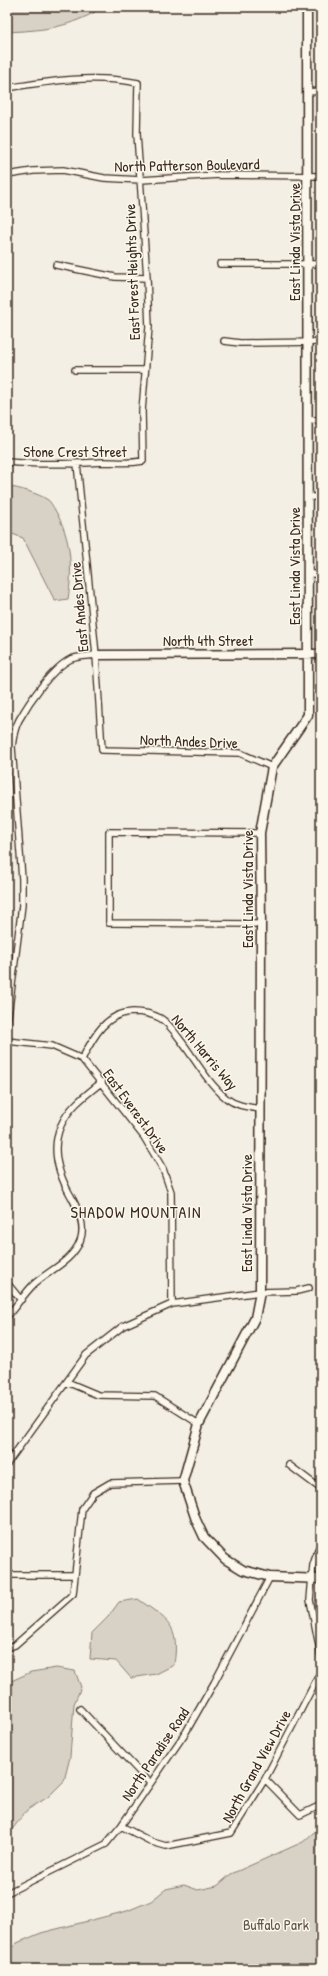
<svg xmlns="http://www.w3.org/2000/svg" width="328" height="1976" viewBox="0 0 328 1976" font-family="'Patrick Hand',sans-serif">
<rect width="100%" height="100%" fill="#f3efe4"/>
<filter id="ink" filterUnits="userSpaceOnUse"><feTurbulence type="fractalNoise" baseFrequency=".025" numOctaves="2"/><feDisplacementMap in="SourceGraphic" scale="8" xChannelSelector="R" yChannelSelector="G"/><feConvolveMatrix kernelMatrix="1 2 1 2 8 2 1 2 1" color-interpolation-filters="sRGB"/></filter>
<g filter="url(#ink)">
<path fill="#d8d1c6" stroke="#8a7e72" d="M7 7H94L95 12C63 29 42 30 7 32Z
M7 486C20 489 36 492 48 500 51 502 53 507 55 510 71 537 73 568 68 599L55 601 23 538 7 532Z
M138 1599C168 1621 180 1623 174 1665L156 1674 131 1678 116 1661 90 1659 92 1633 108 1617 119 1602Z
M56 1668 75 1671 81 1687 74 1704 70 1757 64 1781 48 1797 27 1810 7 1836V1683L31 1672Z
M321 1826V1969H7V1952L17 1943 41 1933 127 1911 151 1901 166 1889 184 1885 198 1890 217 1886 231 1874 303 1842Z"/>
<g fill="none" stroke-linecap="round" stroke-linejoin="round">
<g stroke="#3b2a1e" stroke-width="8">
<path id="street" d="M7 88C50 81 94 74 138 83L137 134 147 278 149 327 142 411 143 461C127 464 118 462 103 462 71 464 39 465 7 462
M307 92 321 91
M7 175 33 171 63 170 104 178 141 180 219 175 321 176
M220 264H321
M56 265 115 277 147 278
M224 341 240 343 321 342
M75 370H145
M308 420H321
M77 463 96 655 102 750 240 753 272 767
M307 497H321
M308 574H321
M260 833 109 832V923L261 924
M7 1025 22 905V879L12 747C13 738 14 729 19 720 29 702 52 668 71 659 78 656 88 656 96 655
M7 1041 52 1046 82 1059 144 1137 163 1169 171 1192 172 1304
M82 1059C93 1038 105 1013 133 1012 141 1012 152 1014 160 1018 169 1023 176 1034 182 1042 196 1061 208 1083 226 1098 236 1106 248 1107 260 1109
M7 1283 21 1300
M7 1317C15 1307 23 1296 32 1286 47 1271 72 1262 80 1241 86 1227 79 1211 72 1198 53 1166 47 1133 76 1104 84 1096 93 1089 102 1082
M67 1382 98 1395 155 1396 199 1424
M7 1464 86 1355 123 1326 172 1304 260 1292 297 1291 309 1288
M289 1465 321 1489
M321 1541 313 1565 310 1600 321 1656
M7 1575H75
M7 1648 15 1645 73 1594 82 1509 93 1493 110 1483 183 1481
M80 1709 150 1783
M265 1779 300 1815 321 1805
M121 1826 152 1842 166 1846 231 1833 265 1779 321 1671
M7 1893 106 1844 121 1826 186 1732 214 1683 270 1577"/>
</g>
<g stroke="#3b2a1e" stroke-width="11">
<path id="secondary" d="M307 7 308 715 272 767 260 833 261 924 260 1292 255 1318 199 1424 183 1481 196 1520 204 1537 225 1559 243 1570 270 1577 321 1579
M96 655 321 654"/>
</g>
<use href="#street" stroke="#fbf7ec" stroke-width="5.5"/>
<use href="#secondary" stroke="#fbf7ec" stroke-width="8"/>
</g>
</g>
<g text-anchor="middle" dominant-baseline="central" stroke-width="3" stroke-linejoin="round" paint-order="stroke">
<g font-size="15" fill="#3b2a1e" stroke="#fbf7ec">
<text transform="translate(187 165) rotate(-1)">North Patterson Boulevard</text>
<text transform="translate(294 242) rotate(-90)">East Linda Vista Drive</text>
<text transform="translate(132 272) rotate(-92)">East Forest Heights Drive</text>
<text x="75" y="451">Stone Crest Street</text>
<text transform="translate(294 566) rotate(-90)">East Linda Vista Drive</text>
<text transform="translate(79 607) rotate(-95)">East Andes Drive</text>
<text x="208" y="640">North 4th Street</text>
<text transform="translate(189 741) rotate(2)">North Andes Drive</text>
<text transform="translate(247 889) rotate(-90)">East Linda Vista Drive</text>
<text transform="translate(205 1052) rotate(50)">North Harris Way</text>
<text transform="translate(136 1111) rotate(54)">East Everest Drive</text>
<text transform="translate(246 1213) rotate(-90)">East Linda Vista Drive</text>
<text transform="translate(155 1754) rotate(-56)">North Paradise Road</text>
<text transform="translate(256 1766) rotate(-61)">North Grand View Drive</text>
</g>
<g font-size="15" fill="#625448" stroke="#fbf7ec">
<text x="276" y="1924">Buffalo Park</text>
</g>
<g font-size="16" letter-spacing="1" fill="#3b2a1e" stroke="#fbf7ec">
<text x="136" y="1212">SHADOW MOUNTAIN</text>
</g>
</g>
<rect width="328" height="1976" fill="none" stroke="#fbf7ec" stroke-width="24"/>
<rect x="12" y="12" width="304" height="1952" fill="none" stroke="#3b2a1e" stroke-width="1.5" filter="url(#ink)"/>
</svg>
